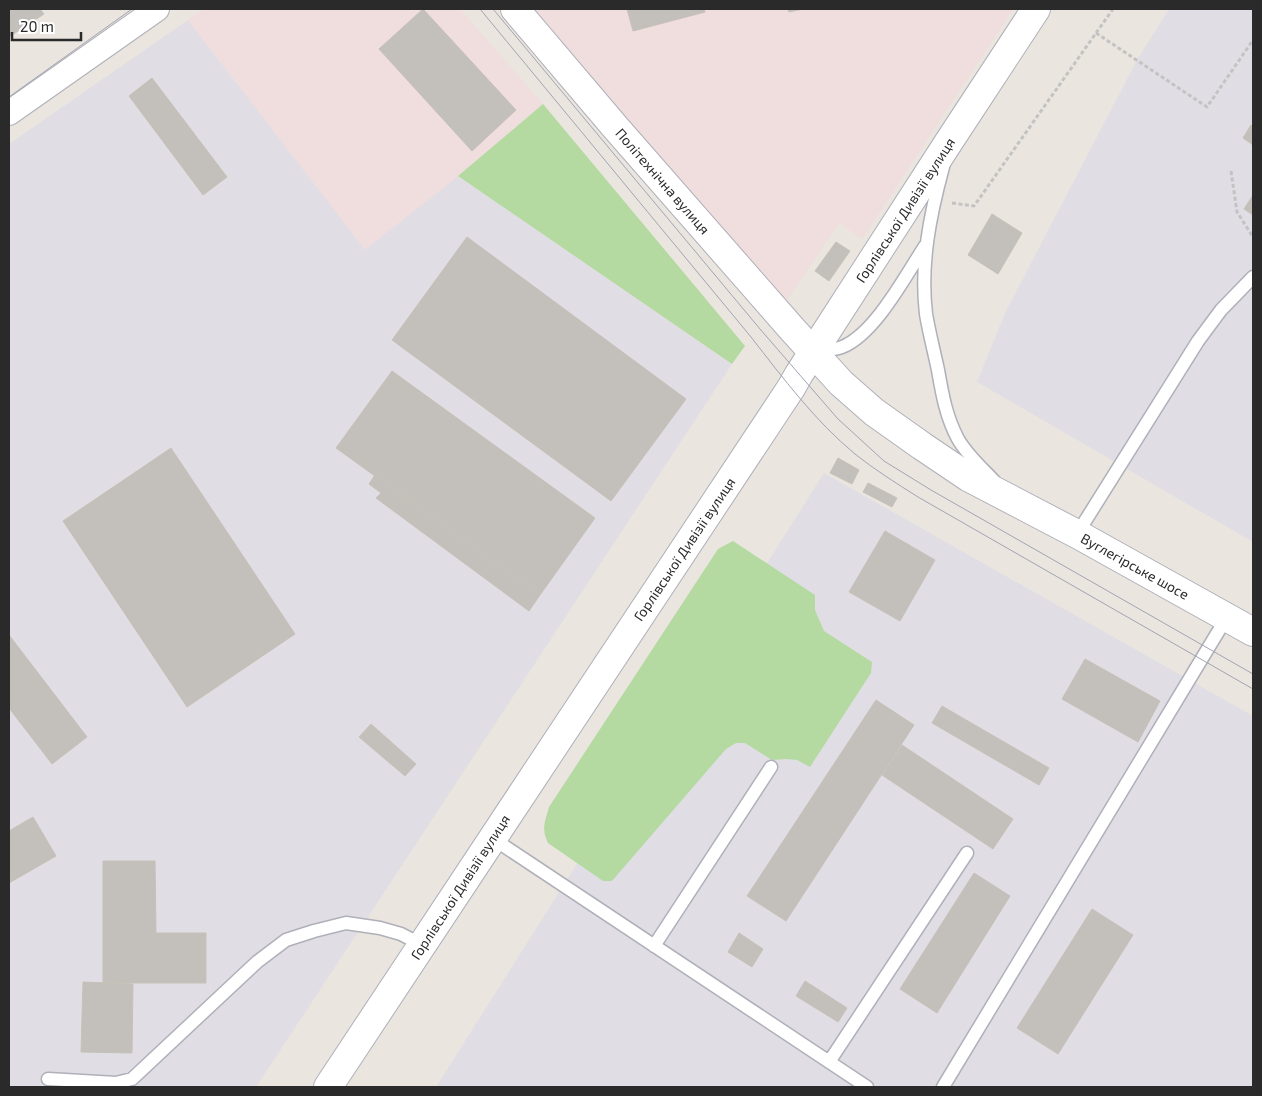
<svg xmlns="http://www.w3.org/2000/svg" width="1262" height="1096" viewBox="0 0 1262 1096" font-family="'Exo 2',sans-serif">
<rect width="100%" height="100%" fill="#eae5de"/>
<path fill="#e0dee4" d="M1169 9H1253V542L977 382 1005 313 1137 60Z
M188 20 365 249 458 176 732 364 256 1087H9V144Z
M824 473 1253 716V1087H436Z"/>
<path fill="#f0dddd" d="M204 9H460L543 104 458 176 365 250 188 20Z
M534 9H1013L862 239 839 223 785 303Z"/>
<path fill="#b4daa2" d="M543 104 745 346 732 364 458 176Z
M733 541 815 595V610L824 631 872 662 871 673 810 767 797 760 786 759 772 760 745 743H736L726 749 612 881H603L548 843C541 829 545 822 549 807L718 549Z"/>
<path fill="#c3bfba" stroke="#c6c1b8" d="M9 9H40L44 14 9 37Z
M423 9 516 110 472 151 379 49Z
M627 9H704L705 12 633 31Z
M788 9H803L789 12Z
M152 78 227 177 203 195 129 96Z
M1251 125 1253 127V145L1243 138Z
M1253 195V215L1244 209Z
M992 214 1022 233 998 274 968 255Z
M467 237 686 399 611 501 392 340Z
M836 242 850 251 829 281 815 271Z
M392 371 595 518 540 595 336 448Z
M171 448 295 634 187 707 63 521Z
M838 458 859 470 852 484 830 473Z
M375 475 540 595 529 611 376 498 381 493 369 484Z
M868 483 897 498 892 507 863 492Z
M885 531 935 560 900 621 849 592Z
M9 635 87 737 52 764 9 708Z
M1085 659 1160 701 1138 742 1062 699Z
M876 700 914 725 786 921 747 896Z
M942 706 1049 768 1039 785 932 723Z
M371 724 416 764 405 776 359 737Z
M902 745 1013 819 993 849 882 775Z
M33 817 56 856 9 883V831Z
M103 861H155L156 933H206V983H103Z
M974 873 1010 896 937 1013 900 989Z
M1092 909 1133 935 1058 1054 1017 1028Z
M739 933 763 949 752 967 728 952Z
M805 981 847 1008 838 1022 796 996Z
M83 982 133 984 132 1053 81 1052Z"/>
<g fill="none" stroke-linecap="round" stroke-linejoin="round">
<g stroke="#afb0b9" stroke-width="15">
<path id="lane" d="M943 167C930 215 920 264 926 314 929 332 934 351 938 370 942 393 946 417 958 439 967 455 982 468 995 482
M815 351C823 350 834 350 842 347 875 334 906 275 925 246
M1077 534 1198 341 1221 310 1253 277
M492 838 867 1087
M654 946 771 767
M829 1062 967 853
M48 1079 116 1083 132 1079 257 962 286 940 314 931 346 923 380 928 401 934 422 945
M943 1087 1227 617"/>
</g>
<g stroke="#afb0b9" stroke-width="26">
<path id="street" d="M9 113 157 9"/>
</g>
<g stroke="#afb0b9" stroke-width="30">
<path id="secondary" d="M515 9 616 128 792 329 841 383 874 412 922 446 968 477 1077 534 1253 632
M328 1087 791 388 799 374 950 140 1036 9"/>
</g>
<path stroke="#c3c3c3" stroke-width="3" stroke-dasharray="4 2.5" stroke-linecap="butt" d="M1096 33 1207 107 1253 40
M1231 171 1237 212 1253 237
M952 203 974 206 1113 9"/>
<use href="#lane" stroke="#fff" stroke-width="12"/>
<use href="#street" stroke="#fff" stroke-width="24"/>
<use href="#secondary" stroke="#fff" stroke-width="28"/>
<path stroke="#a2a4b2" stroke-width="1" d="M480 9 751 337C783 378 815 421 855 454 875 470 896 483 918 497L1253 689
M493 9 760 329 838 419 884 461 931 490 1253 674
M9 97 132 9"/>
</g>
<g text-anchor="middle" dominant-baseline="central" stroke-width="5" stroke-linejoin="round" paint-order="stroke">
<g font-size="14" fill="#2a2a2a" stroke="#fff">
<text transform="translate(663 181) rotate(49)">Політехнічна вулиця</text>
<text transform="translate(905 210) rotate(-57)">Горлівської Дивізії вулиця</text>
<text transform="translate(684 549) rotate(-56)">Горлівської Дивізії вулиця</text>
<text transform="translate(1135 566) rotate(29)">Вуглегірське шосе</text>
<text transform="translate(460 887) rotate(-57)">Горлівської Дивізії вулиця</text>
</g>
</g>
<rect width="1262" height="1096" fill="none" stroke="#2a2a2a" stroke-width="20"/>
<path d="M12 32v8h69v-8" fill="none" stroke="#2a2a2a" stroke-width="2.5"/>
<text x="20" y="32" font-size="15" fill="#2a2a2a" stroke="#ffffff" stroke-width="4" paint-order="stroke">20 m</text>
</svg>
